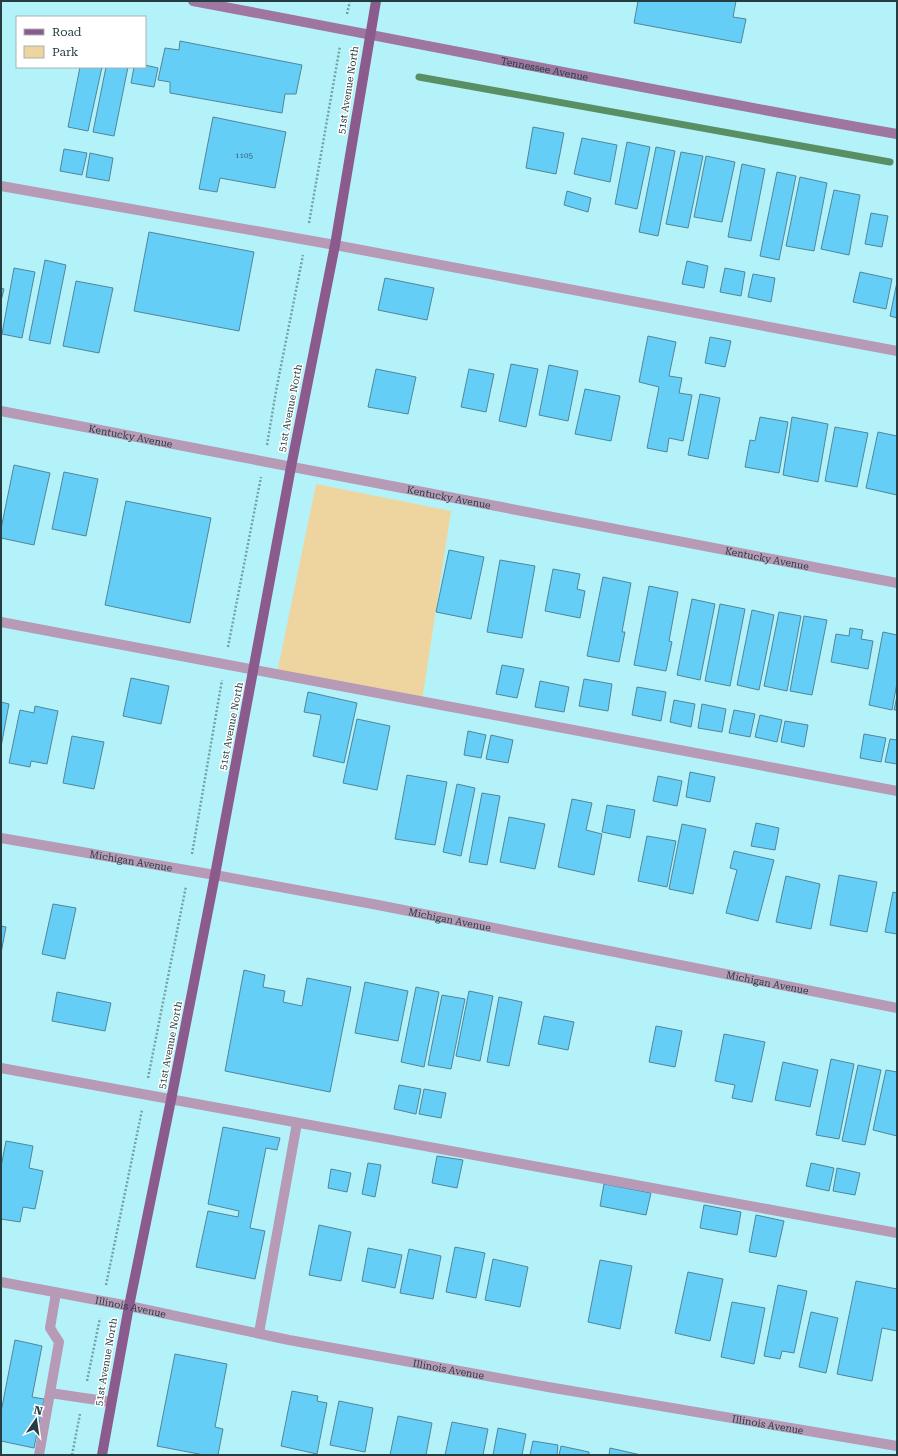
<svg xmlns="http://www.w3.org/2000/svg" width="898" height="1456" viewBox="0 0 898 1456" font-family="'Roboto Serif',serif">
<rect width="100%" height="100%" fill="#b4f2fa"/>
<path fill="#eed59f" d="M316 484 451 511 422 701 277 673Z"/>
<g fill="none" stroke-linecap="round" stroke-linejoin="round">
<path stroke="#588f64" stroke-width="7" d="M419 77 890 162"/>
</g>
<path fill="#64cef7" stroke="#528599" d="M638 1H736L733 17 746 19 741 43 634 23Z
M180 41 302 65 296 94H285L282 113 170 93V82L158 80 165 48 179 50Z
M145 65 158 68 154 87 131 83 134 67H145Z
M80 67H102L88 131 68 127Z
M106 67H128L114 136 93 132Z
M213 117 286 132 275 188 220 178 217 192 199 189Z
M533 127 564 133 556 174 526 168Z
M582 138 617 145 610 182 574 174Z
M627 142 650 147 637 209 615 204Z
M656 147 675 151 658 236 639 232Z
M64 149 87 153 82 175 60 171Z
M681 152 703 156 688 228 666 224Z
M90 153 113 158 109 181 86 177Z
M706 156 735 162 722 222 694 217Z
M742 164 765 169 751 241 728 237Z
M777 172 796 176 779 260 760 256Z
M800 177 827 183 814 251 786 246Z
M834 190 860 195 849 255 821 249Z
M567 191 591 198 588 212 564 205Z
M871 213 888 216 882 247 865 244Z
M149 232 254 252 239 331 134 311Z
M45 260 66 265 50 344 29 340Z
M687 261 708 266 704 288 682 284Z
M14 268 35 272 22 338 2 334Z
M725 268 745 272 741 296 720 292Z
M860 272 892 279 886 309 853 302Z
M753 274 775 278 771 302 748 297Z
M385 278 434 288 427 320 378 310Z
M76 281 113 288 99 353 63 346Z
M897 282V318L890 316Z
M1 288 4 289 1 301Z
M648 336 676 342 669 376 682 378 679 393 692 395 683 441 669 438 667 452 647 448 659 387 639 382Z
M710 337 731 341 725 367 705 363Z
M511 364 538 369 526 427 499 421Z
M549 365 578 371 568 421 539 415Z
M376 369 416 377 408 414 368 407Z
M469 369 494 374 486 412 461 407Z
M585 389 620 396 611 441 575 434Z
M700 394 720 398 708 459 688 455Z
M760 417 788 422 779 473 745 467 750 440 755 441Z
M792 417 828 424 818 482 783 475Z
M835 427 868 433 857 487 825 481Z
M878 432 897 436V495L866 488Z
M14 465 50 473 34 545 1 538V529Z
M64 472 98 479 86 536 52 529Z
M126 501 211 518 190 623 105 605Z
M449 550 484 557 471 619 436 612Z
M500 560 535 566 522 638 487 632Z
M553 569 580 574 577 589 585 591 580 618 545 611Z
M603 577 631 583 622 632H625L619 662 587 656Z
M649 586 678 592 669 641 672 642 666 671 634 665Z
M692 599 715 604 700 680 677 675Z
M720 604 745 609 730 686 705 681Z
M752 610 774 615 759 690 737 685Z
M779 612 801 616 787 691 764 686Z
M804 616 827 620 812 695 790 691Z
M850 628 863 630 861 639 873 641 868 669 831 662 836 634 849 636Z
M883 632 897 635V683L892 710 869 705Z
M502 665 524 669 517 698 496 694Z
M131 678 169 686 161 724 123 716Z
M584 679 612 684 608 711 579 706Z
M540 681 569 687 564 712 535 707Z
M637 687 666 692 661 721 632 715Z
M308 692 357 703 344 763 313 756 321 715 304 712Z
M897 696V710H894Z
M674 700 695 704 691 727 670 722Z
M1 702 9 704 1 747Z
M702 704 726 709 722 732 698 728Z
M35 706 58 711 47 764 31 761 30 767 9 763 20 710 34 713Z
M734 710 755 714 750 737 729 733Z
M760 715 782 720 777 742 755 737Z
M357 719 390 726 377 790 343 783Z
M785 721 808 725 804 747 781 742Z
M468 731 486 735 481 758 464 755Z
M864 734 886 738 881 762 860 758Z
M491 735 513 740 508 763 486 759Z
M72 736 104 742 94 789 63 783Z
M890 739 897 740V764L885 762Z
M690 772 715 777 710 802 686 797Z
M407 775 447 782 435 845 395 839Z
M658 776 682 781 677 806 653 801Z
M457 784 475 788 461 856 443 852Z
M482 793 500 796 487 865 469 862Z
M572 799 592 803 586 830 602 834 594 875 558 867Z
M607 805 635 810 630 838 602 832Z
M509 817 545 824 535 869 500 862Z
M756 823 779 828 775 850 751 846Z
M682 824 706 829 693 894 669 889Z
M647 836 676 841 667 887 638 881Z
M734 851 774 860 758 921 726 913 737 870 730 868Z
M839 875 877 882 867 932 830 925Z
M786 876 820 884 811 929 776 922Z
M893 892 897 893V934L885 932Z
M53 904 76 908 65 959 42 954Z
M1 926 6 927 1 953Z
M244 970 265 975 263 987 285 991 283 1002 302 1006 307 978 351 987 330 1092 225 1071Z
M365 982 408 991 398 1041 355 1033Z
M416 987 439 992 424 1067 401 1062Z
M469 991 493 996 480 1061 456 1056Z
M57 992 111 1003 105 1031 52 1021Z
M442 995 465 999 451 1069 428 1065Z
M499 997 522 1002 509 1066 487 1062Z
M544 1016 574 1022 568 1050 538 1044Z
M656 1026 682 1031 675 1067 649 1062Z
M724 1034 765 1042 752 1102 732 1098 735 1085 715 1081Z
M831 1059 854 1064 839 1139 816 1135Z
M783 1062 818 1070 810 1107 775 1100Z
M858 1065 881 1070 865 1145 842 1141Z
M886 1070 897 1072V1136L873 1130Z
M399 1085 421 1089 416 1114 394 1109Z
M424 1089 446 1093 441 1118 419 1114Z
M223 1127 280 1138 277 1150 266 1148 250 1228 265 1231 255 1279 196 1267 208 1211 238 1217 239 1211 208 1204Z
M6 1141 33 1146 29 1168 43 1171 35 1209 23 1207 20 1222 1 1219V1167Z
M437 1156 463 1160 457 1188 432 1183Z
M368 1163 381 1165 375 1197 362 1194Z
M811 1163 834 1168 829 1191 806 1186Z
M837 1168 860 1173 855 1195 833 1191Z
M331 1169 351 1173 347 1192 328 1188Z
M604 1184 651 1193 646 1215 600 1206Z
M704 1205 741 1212 737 1235 700 1228Z
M756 1215 784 1221 776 1257 749 1252Z
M319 1225 351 1232 341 1281 309 1275Z
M455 1247 485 1253 476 1298 446 1292Z
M368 1248 402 1255 395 1288 362 1281Z
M409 1249 441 1256 433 1299 400 1293Z
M493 1259 528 1267 520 1307 485 1300Z
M600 1260 632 1266 620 1329 588 1322Z
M688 1272 723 1279 710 1341 675 1333Z
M856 1281 897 1289V1331L882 1328 872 1381 837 1374Z
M778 1285 807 1291 794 1353 782 1351 780 1359 764 1356Z
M732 1302 765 1308 754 1364 721 1357Z
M811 1312 838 1318 826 1373 799 1367Z
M15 1340 42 1346 32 1397 44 1399 34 1448 1 1441V1412Z
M175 1354 227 1364 215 1427 223 1429 218 1455H204L157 1446Z
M292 1391 318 1396 317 1401 327 1403 317 1454 281 1446Z
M339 1401 373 1408 365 1452 330 1445Z
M398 1416 432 1423 426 1455H390Z
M452 1422 488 1429 483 1455H445Z
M498 1428 526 1434 522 1455H493Z
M533 1441 558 1445 557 1455H530Z
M561 1446 589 1452V1455H559Z
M610 1448 641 1455H609Z"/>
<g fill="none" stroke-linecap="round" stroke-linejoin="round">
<path stroke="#74a1a7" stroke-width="2.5" stroke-dasharray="2 2" stroke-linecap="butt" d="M347 14 350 1
M309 223 340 46
M267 445 276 391 303 255
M228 647 261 477
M192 854 222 680
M148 1078 186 886
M106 1285 142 1110
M87 1381 100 1318
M72 1455 80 1414"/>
<path stroke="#b69ab6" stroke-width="10" d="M1 186 335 245 897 351
M1 622C300 677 598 736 897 791
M1 1068 897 1233
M259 1333 297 1123
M50 1393 111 1402
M39 1455 59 1342 50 1328 56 1293"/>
<g stroke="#b69ab6" stroke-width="10">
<path id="s1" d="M1 411 897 583"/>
<path id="s2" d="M1 838 215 875 378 905 897 1008"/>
<path id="s3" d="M1 1282 129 1306 289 1340 548 1387 897 1446"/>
</g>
<path stroke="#9e769f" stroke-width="10" id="s4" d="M193 1C428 45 662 93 897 134"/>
<path stroke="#8c5b8d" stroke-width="10" d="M102 1455 129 1306 171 1100 215 875 291 467 335 245 376 1"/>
</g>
<g text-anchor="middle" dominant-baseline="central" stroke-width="3" stroke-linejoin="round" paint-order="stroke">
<g font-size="8" fill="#34616e">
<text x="244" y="155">1105</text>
</g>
<g font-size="10" fill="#243d40" stroke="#fff">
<text stroke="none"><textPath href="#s4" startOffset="358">Tennessee Avenue</textPath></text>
<text transform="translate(348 90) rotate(-81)">51st Avenue North</text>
<text transform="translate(290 408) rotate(-79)">51st Avenue North</text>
<text stroke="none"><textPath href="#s1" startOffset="132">Kentucky Avenue</textPath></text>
<text stroke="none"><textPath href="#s1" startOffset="456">Kentucky Avenue</textPath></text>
<text stroke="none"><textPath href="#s1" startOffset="780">Kentucky Avenue</textPath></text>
<text transform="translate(231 726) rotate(-79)">51st Avenue North</text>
<text stroke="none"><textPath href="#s2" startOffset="132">Michigan Avenue</textPath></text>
<text stroke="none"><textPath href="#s2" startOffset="456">Michigan Avenue</textPath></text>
<text stroke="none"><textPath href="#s2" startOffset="780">Michigan Avenue</textPath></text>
<text transform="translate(170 1045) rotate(-79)">51st Avenue North</text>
<text stroke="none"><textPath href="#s3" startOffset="132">Illinois Avenue</textPath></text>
<text transform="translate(106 1362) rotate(-80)">51st Avenue North</text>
<text stroke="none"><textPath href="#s3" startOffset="456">Illinois Avenue</textPath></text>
<text stroke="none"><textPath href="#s3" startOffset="780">Illinois Avenue</textPath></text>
</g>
</g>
<rect width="898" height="1456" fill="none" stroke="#243d40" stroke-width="4"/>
<rect x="16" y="16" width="130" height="52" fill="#ffffff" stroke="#a7b1b3"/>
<rect x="24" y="29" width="20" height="6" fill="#8c5b8d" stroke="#a7b1b3"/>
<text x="52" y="36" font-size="12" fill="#243d40">Road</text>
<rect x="24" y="46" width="20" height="12" fill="#eed59f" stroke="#a7b1b3"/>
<text x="52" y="56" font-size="12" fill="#243d40">Park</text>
<g transform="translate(36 1420) rotate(13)" stroke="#ffffff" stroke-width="3" paint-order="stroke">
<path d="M0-3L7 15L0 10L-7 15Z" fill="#243d40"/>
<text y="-6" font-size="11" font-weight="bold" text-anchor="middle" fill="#243d40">N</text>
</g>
</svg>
